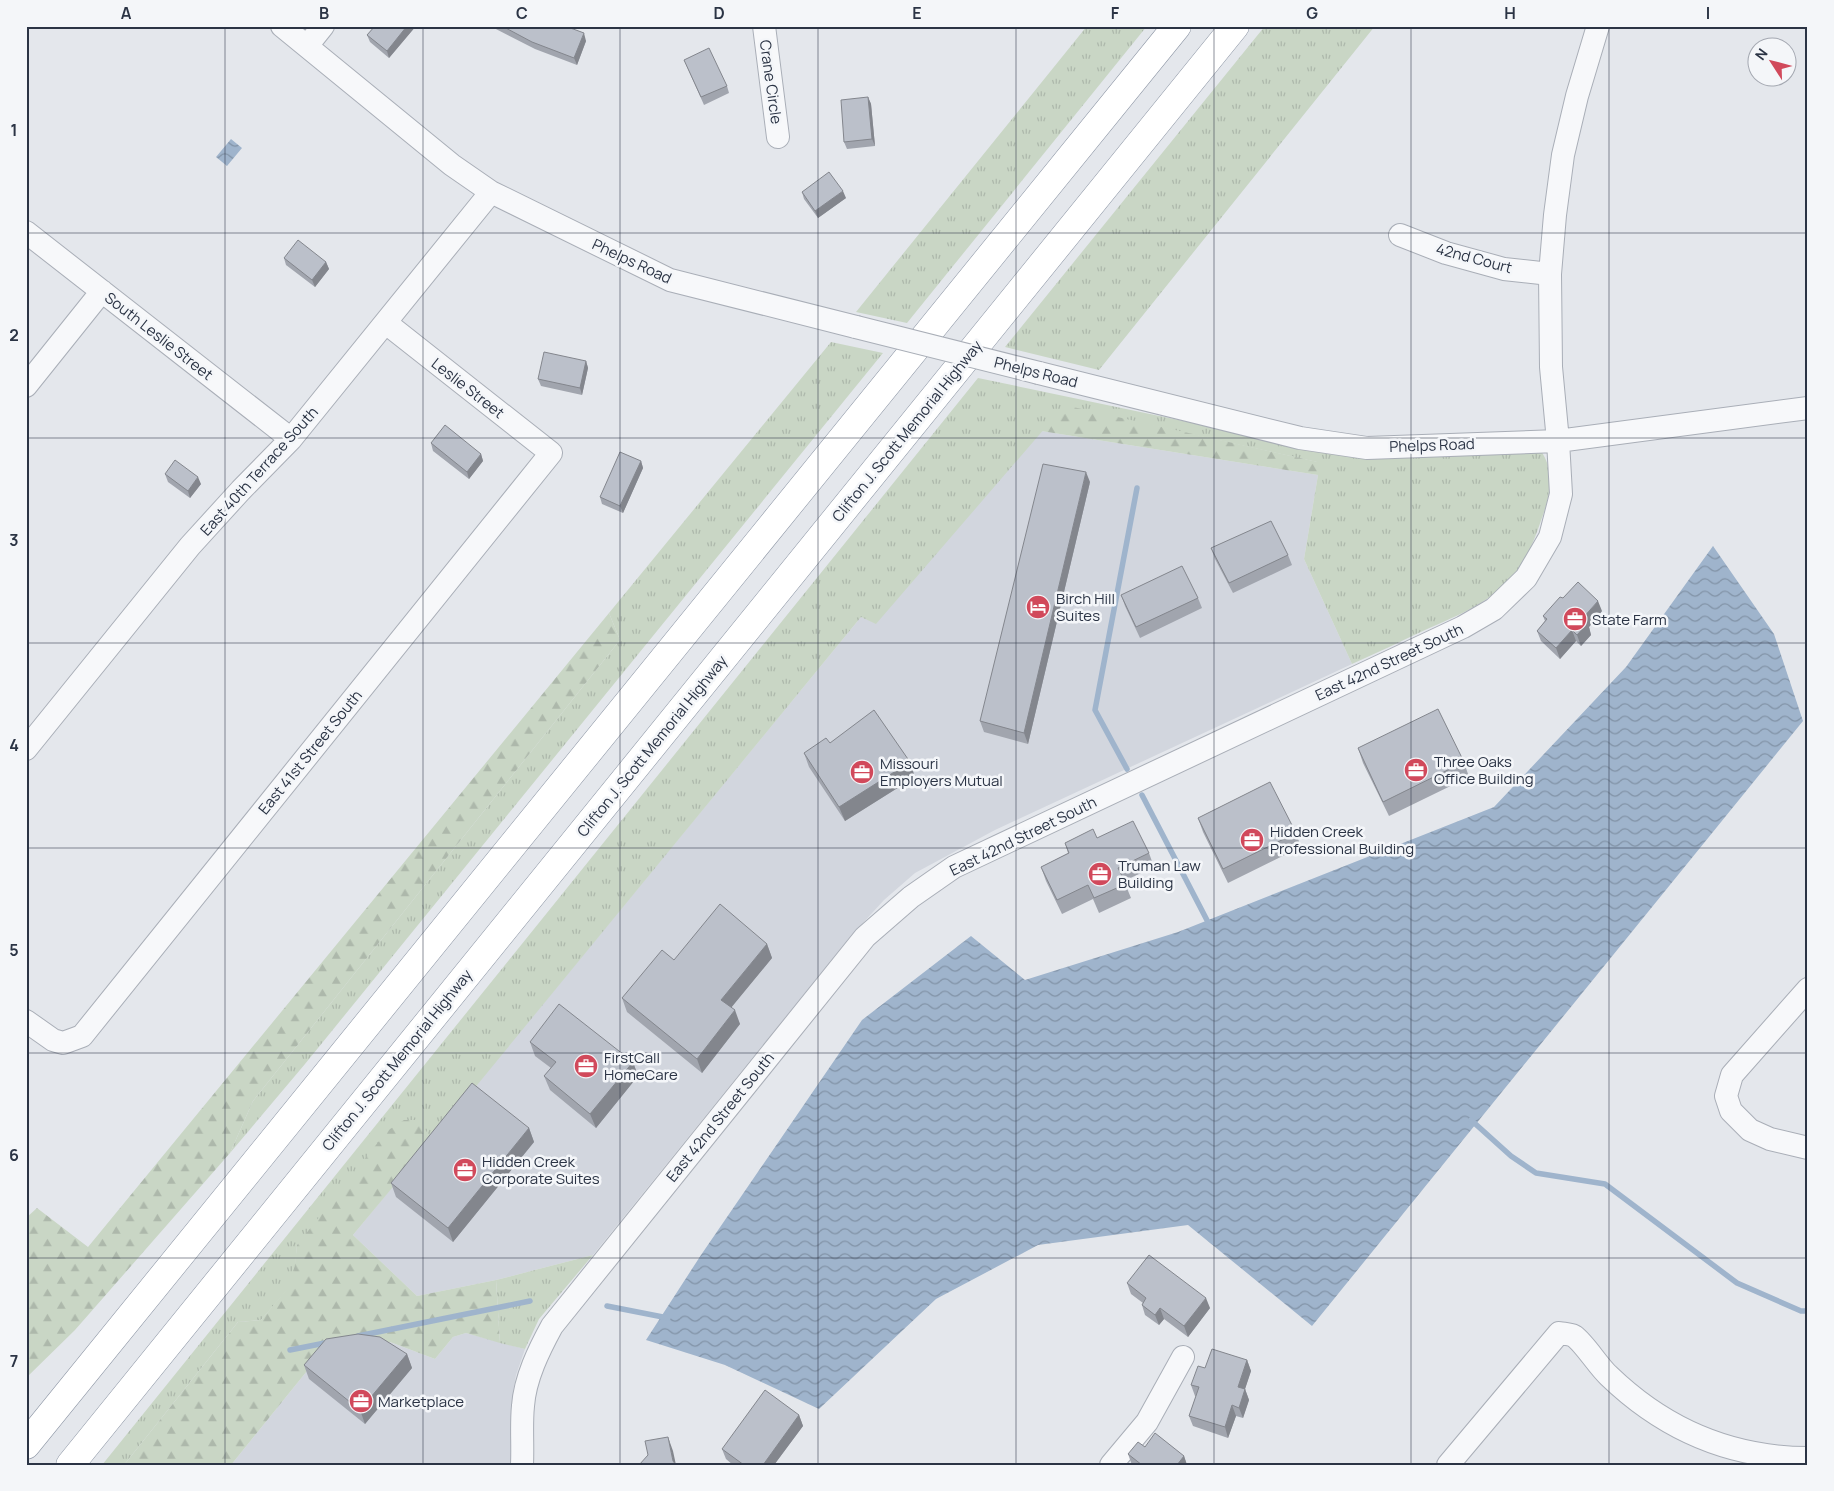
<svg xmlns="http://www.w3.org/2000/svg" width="1834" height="1491" viewBox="0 0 1834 1491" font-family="Manrope,sans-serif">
<defs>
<pattern id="grass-tufts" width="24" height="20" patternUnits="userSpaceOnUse" patternTransform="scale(1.25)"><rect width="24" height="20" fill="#c9d6c5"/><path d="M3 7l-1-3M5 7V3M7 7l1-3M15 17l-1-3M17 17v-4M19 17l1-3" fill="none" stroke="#adb8ab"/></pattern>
<pattern id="forest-firs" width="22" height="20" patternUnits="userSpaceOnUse" patternTransform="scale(1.25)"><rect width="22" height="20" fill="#c9d6c5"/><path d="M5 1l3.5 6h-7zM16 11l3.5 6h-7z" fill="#adb8ab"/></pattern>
<pattern id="water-waves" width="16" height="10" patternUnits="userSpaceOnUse" patternTransform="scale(1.25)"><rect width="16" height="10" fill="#9fb4cc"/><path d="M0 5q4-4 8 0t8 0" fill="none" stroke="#8293a7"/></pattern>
</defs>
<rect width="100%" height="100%" fill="#e4e7ec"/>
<path fill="#d2d6de" d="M1041 431 1318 475 1304 559 1352 664 995 830 915 873 884 900 851 936 593 1255 496 1280 417 1296 353 1235 861 617 876 623Z
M466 1333 525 1349 516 1375 513 1392 511 1422 514 1465H231L324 1350 390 1342 435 1359 453 1337Z"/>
<path fill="url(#grass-tufts)" d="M1087 26H1147L907 323 856 312Z
M1265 26H1375L1099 370 1005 347Z
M831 342 883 353 305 1064 230 1153 253 1101 620 640 609 613Z
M978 378 1303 446 1540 450C1554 467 1551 493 1544 512 1537 532 1530 554 1517 571 1494 602 1458 615 1425 630 1400 642 1376 653 1352 664L1304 559 1318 475 1317 462 1064 406 876 624 861 617 432 1140 297 1245 294 1282 261 1320 238 1322 124 1465H102Z
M593 1255 539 1319 525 1349 500 1343 496 1280Z"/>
<path fill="url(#forest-firs)" d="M1064 405 1318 462V475L1041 431Z
M609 613 620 640 253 1101 230 1153 75 1330 26 1378V1218L37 1208 88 1247Z
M404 1120H419L432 1140 353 1235 417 1296 496 1280 500 1343 466 1333 453 1337 435 1359 390 1342 324 1350 231 1465H124L238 1322 261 1320 293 1282 297 1245 387 1131Z"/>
<path fill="url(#water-waves)" d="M231 139 242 148 227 166 216 157Z
M1713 546 1774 634 1803 721 1312 1326 1188 1225 1038 1245 936 1299 819 1409 725 1365 646 1340 701 1255 862 1020 971 936 1025 980 1178 932 1494 807 1626 667Z"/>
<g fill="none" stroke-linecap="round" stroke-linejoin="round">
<path stroke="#9fb4cc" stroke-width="5.5" d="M1127 769 1095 710 1137 488
M1142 795 1210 926
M1471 1120 1511 1156 1536 1173 1605 1184 1737 1283 1801 1311H1808
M607 1306 668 1318
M358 1336 530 1301
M290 1350 330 1342"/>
<g stroke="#a9aeb7" stroke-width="24">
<path id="minor" d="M282 26 452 165 491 192 670 280 856 327
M764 26 778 137
M307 46 323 26
M26 232 291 439
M1400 235 1446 253 1504 269 1550 274
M1039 373 1300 438 1367 448 1558 441 1808 408
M26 386 102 291
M26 749 190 546 241 490 291 439 491 192
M1808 989 1732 1075 1726 1096 1731 1111 1750 1130 1770 1139 1808 1148
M26 1021 53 1040 63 1043 82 1036 551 453 386 323
M522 1465C523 1445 521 1425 523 1406 525 1378 539 1350 552 1326L865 937 911 897 954 867 1463 627 1494 609 1526 578 1550 537 1561 494 1558 441 1551 367 1550 274 1555 215 1563 155 1577 96 1598 26
M1111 1465 1147 1422 1183 1357
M1448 1465 1559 1333C1564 1334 1570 1334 1574 1336 1585 1344 1598 1366 1609 1376 1664 1429 1731 1458 1808 1458"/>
</g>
<g stroke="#8b94a3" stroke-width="29">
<path id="highway" d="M26 1445 1177 26
M70 1465 1235 26"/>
</g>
<use href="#minor" stroke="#f7f8fa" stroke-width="22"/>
<use href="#highway" stroke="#fff" stroke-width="28"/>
<g stroke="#a9aeb7" stroke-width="24" stroke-linecap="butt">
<path id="minor-bridge" d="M856 327 1039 373"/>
</g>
<use href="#minor-bridge" stroke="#f7f8fa" stroke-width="22"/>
</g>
<path fill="#a1a5ae" d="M375 26H416L389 58 370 42 367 35Z
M490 26H565L586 41 577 65 535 49Z
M684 60 727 86 729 93 704 105Z
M868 97 871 104 875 146 847 149 844 142Z
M802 192 846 198 818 218 804 199Z
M284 258 326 262 329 269 315 287 286 265Z
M586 361 588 368 582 395 541 386 538 379Z
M431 443 481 454 483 461 469 479 433 451Z
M641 461 643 468 623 513 602 504 600 497Z
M165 474 201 484 190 498 168 482Z
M1090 482 1028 744 984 732 980 721Z
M1211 548 1288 555 1292 565 1233 593 1215 559Z
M1121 595 1198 598 1202 608 1140 638 1125 606Z
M1602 611 1589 627 1591 635 1581 646 1576 641 1560 659 1541 641 1537 631 1545 621 1543 616Z
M830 743 915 777 845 821 809 767 804 753Z
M1358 748 1464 762 1469 777 1389 816 1363 763Z
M1198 818 1296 833 1301 847 1228 883 1203 832Z
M1097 838 1149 853 1154 867 1124 881 1131 898 1099 913 1093 899 1062 914 1046 881 1041 867 1068 853 1065 843Z
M767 944 772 958 731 1007 740 1024 702 1073 627 1012 622 998 674 960Z
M530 1042 633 1062 638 1076 596 1128 550 1090 544 1076 551 1068 535 1056Z
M529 1128 534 1142 453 1242 396 1197 391 1183Z
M1127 1283 1210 1308 1188 1337 1164 1319 1159 1325 1145 1315 1142 1305 1143 1303 1131 1294Z
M407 1354 412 1368 365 1424 309 1379 304 1365Z
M1247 1360 1251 1371 1245 1389 1249 1400 1243 1418 1236 1416 1228 1438 1193 1426 1189 1416 1196 1396H1195L1191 1385 1205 1368Z
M799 1415 803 1426 774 1465H733L726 1459 722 1449Z
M1145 1447 1184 1456 1187 1465H1132L1128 1454Z"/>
<path fill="#83868d" d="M407 26H416L389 58 387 51Z
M584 33 586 41 577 65 574 58Z
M868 97 871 104 875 146 872 139Z
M843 191 846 198 818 218 815 211Z
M326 262 329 269 315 287 312 280Z
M586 361 588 368 582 395 580 388Z
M481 454 483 461 469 479 467 472Z
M641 461 643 468 623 513 620 506Z
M1086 472 1090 482 1028 744 1024 733Z
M198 477 201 484 190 498 188 491Z
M1598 601 1602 611 1589 627 1591 635 1581 646 1577 635 1582 619Z
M1572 630 1576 641 1560 659 1556 648Z
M910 762 915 777 845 821 839 807Z
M767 944 772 958 726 1014 721 1000Z
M735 1010 740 1024 702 1073 697 1059Z
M633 1062 638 1076 596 1128 590 1114Z
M529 1128 534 1142 453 1242 448 1228Z
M1206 1298 1210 1308 1188 1337 1184 1326Z
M1160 1308 1164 1319 1159 1325 1155 1315Z
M407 1354 412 1368 365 1424 360 1410Z
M1247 1360 1251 1371 1242 1398 1238 1387Z
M1245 1389 1249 1400 1243 1418 1239 1408Z
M1232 1405 1236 1416 1228 1438 1225 1427Z
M799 1415 803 1426 774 1465H763Z
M668 1437 673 1451 676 1465 673 1461Z
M1184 1456 1187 1465H1177Z"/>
<path fill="#bbc0ca" stroke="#83868d" d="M375 26H407L387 51 367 35Z
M502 26H565L584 33 574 58 532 42Z
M709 48 727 86 701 97 684 60Z
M868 97 872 139 844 142 841 100Z
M829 172 843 191 815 211 802 192Z
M298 240 326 262 312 280 284 258Z
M544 352 586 361 580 388 538 379Z
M445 425 481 454 467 472 431 443Z
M620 452 641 461 620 506 600 497Z
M175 460 198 477 188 491 165 474Z
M1043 464 1086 472 1024 733 980 721Z
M1271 521 1288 555 1229 583 1211 548Z
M1182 566 1198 598 1136 627 1121 595Z
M1578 582 1598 601 1582 619 1587 624 1577 635 1572 630 1556 648 1537 631 1547 619 1543 616 1560 597 1563 598Z
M1438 709 1464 762 1383 802 1358 748Z
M874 710 910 762 839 807 804 753 826 738 830 743Z
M1270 782 1296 833 1223 869 1198 818Z
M1133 821 1149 853 1118 868 1126 884 1094 898 1088 885 1057 900 1041 867 1069 853 1065 843 1093 829 1097 838Z
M720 904 767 944 721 1000 735 1010 697 1059 622 998 662 950 674 960Z
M559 1004 633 1062 590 1114 544 1076 556 1062 530 1042Z
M472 1083 529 1128 448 1228 391 1183Z
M1149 1255 1206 1298 1184 1326 1160 1308 1155 1315 1142 1305 1146 1298 1127 1283Z
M358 1334 380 1337 407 1354 360 1410 304 1365 326 1339Z
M1212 1349 1247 1360 1238 1387 1245 1389 1239 1408 1232 1405 1225 1427 1189 1416 1199 1387 1191 1385 1198 1366 1205 1368Z
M765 1390 799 1415 763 1465H744L722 1449Z
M1155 1433 1184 1456 1177 1465H1142L1128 1454 1138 1442 1145 1447Z
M668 1437 673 1461 676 1465H639L648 1455 645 1441Z"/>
<path fill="none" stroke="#2b3445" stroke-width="1" stroke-opacity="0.55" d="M225 26V1465M423 26V1465M620 26V1465M818 26V1465M1016 26V1465M1214 26V1465M1411 26V1465M1609 26V1465M26 233H1808M26 438H1808M26 643H1808M26 848H1808M26 1053H1808M26 1258H1808"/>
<defs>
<g id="hotel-disc" transform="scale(1.25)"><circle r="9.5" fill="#d1495b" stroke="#f4f6f9"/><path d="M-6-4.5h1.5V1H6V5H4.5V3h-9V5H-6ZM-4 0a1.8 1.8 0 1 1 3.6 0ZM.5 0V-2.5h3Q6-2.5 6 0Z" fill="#fff"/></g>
<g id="office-disc" transform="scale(1.25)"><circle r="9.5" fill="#d1495b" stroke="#f4f6f9"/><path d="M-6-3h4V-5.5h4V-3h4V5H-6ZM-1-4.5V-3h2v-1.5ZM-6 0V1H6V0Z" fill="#fff"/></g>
</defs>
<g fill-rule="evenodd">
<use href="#hotel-disc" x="1038" y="607"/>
<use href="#office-disc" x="1575" y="619"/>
<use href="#office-disc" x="1416" y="770"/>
<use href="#office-disc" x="862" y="772"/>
<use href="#office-disc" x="1252" y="840"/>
<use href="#office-disc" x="1100" y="874"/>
<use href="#office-disc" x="586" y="1066"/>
<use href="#office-disc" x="465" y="1170"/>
<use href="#office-disc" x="361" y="1401"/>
</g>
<g text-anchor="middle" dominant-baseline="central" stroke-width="5" stroke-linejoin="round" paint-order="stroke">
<g font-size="15" fill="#2b3445" stroke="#f4f6f9">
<text transform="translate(771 82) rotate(82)">Crane Circle</text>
<text transform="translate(1474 258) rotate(15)">42nd Court</text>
<text transform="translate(632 261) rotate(25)">Phelps Road</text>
<text transform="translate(159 336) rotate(38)">South Leslie Street</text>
<text transform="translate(1036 372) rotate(14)">Phelps Road</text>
<text transform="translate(468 388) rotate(38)">Leslie Street</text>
<text transform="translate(907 431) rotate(-51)">Clifton J. Scott Memorial Highway</text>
<text transform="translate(1432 445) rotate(-2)">Phelps Road</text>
<text transform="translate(259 471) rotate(-48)">East 40th Terrace South</text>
<text transform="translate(1389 662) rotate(-25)">East 42nd Street South</text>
<text transform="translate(652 746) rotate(-51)">Clifton J. Scott Memorial Highway</text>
<text transform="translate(310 752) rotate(-51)">East 41st Street South</text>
<text transform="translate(1023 836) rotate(-26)">East 42nd Street South</text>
<text transform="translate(397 1060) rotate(-51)">Clifton J. Scott Memorial Highway</text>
<text transform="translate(720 1117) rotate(-51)">East 42nd Street South</text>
</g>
<g font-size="15" fill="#2b3445" stroke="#f4f6f9" text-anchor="start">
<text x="1056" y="598">Birch Hill<tspan x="1056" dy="17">Suites</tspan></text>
<text x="1592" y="619">State Farm</text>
<text x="1434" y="761">Three Oaks<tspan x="1434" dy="17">Office Building</tspan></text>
<text x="880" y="763">Missouri<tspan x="880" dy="17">Employers Mutual</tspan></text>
<text x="1270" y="831">Hidden Creek<tspan x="1270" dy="17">Professional Building</tspan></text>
<text x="1118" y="865">Truman Law<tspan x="1118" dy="17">Building</tspan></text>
<text x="604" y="1057">FirstCall<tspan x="604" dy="17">HomeCare</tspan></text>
<text x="482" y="1161">Hidden Creek<tspan x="482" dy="17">Corporate Suites</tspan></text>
<text x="378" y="1401">Marketplace</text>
</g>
</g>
<rect width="1834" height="1491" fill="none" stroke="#f4f6f9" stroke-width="55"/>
<g transform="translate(1772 62) rotate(306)"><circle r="24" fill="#f4f6f9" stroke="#a4a8b1"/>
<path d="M0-4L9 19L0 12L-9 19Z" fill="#d1495b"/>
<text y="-8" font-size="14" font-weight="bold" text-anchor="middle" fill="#2b3445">N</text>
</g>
<rect x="28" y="28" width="1778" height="1436" fill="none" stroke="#2b3445" stroke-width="2"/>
<g font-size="16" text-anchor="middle" font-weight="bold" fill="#2b3445">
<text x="126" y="19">A</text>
<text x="324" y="19">B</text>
<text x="522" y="19">C</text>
<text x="719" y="19">D</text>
<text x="917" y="19">E</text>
<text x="1115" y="19">F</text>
<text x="1312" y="19">G</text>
<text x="1510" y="19">H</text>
<text x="1708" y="19">I</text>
<text x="14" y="136">1</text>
<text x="14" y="341">2</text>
<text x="14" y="546">3</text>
<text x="14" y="751">4</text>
<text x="14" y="956">5</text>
<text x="14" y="1161">6</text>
<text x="14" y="1367">7</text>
</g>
</svg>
